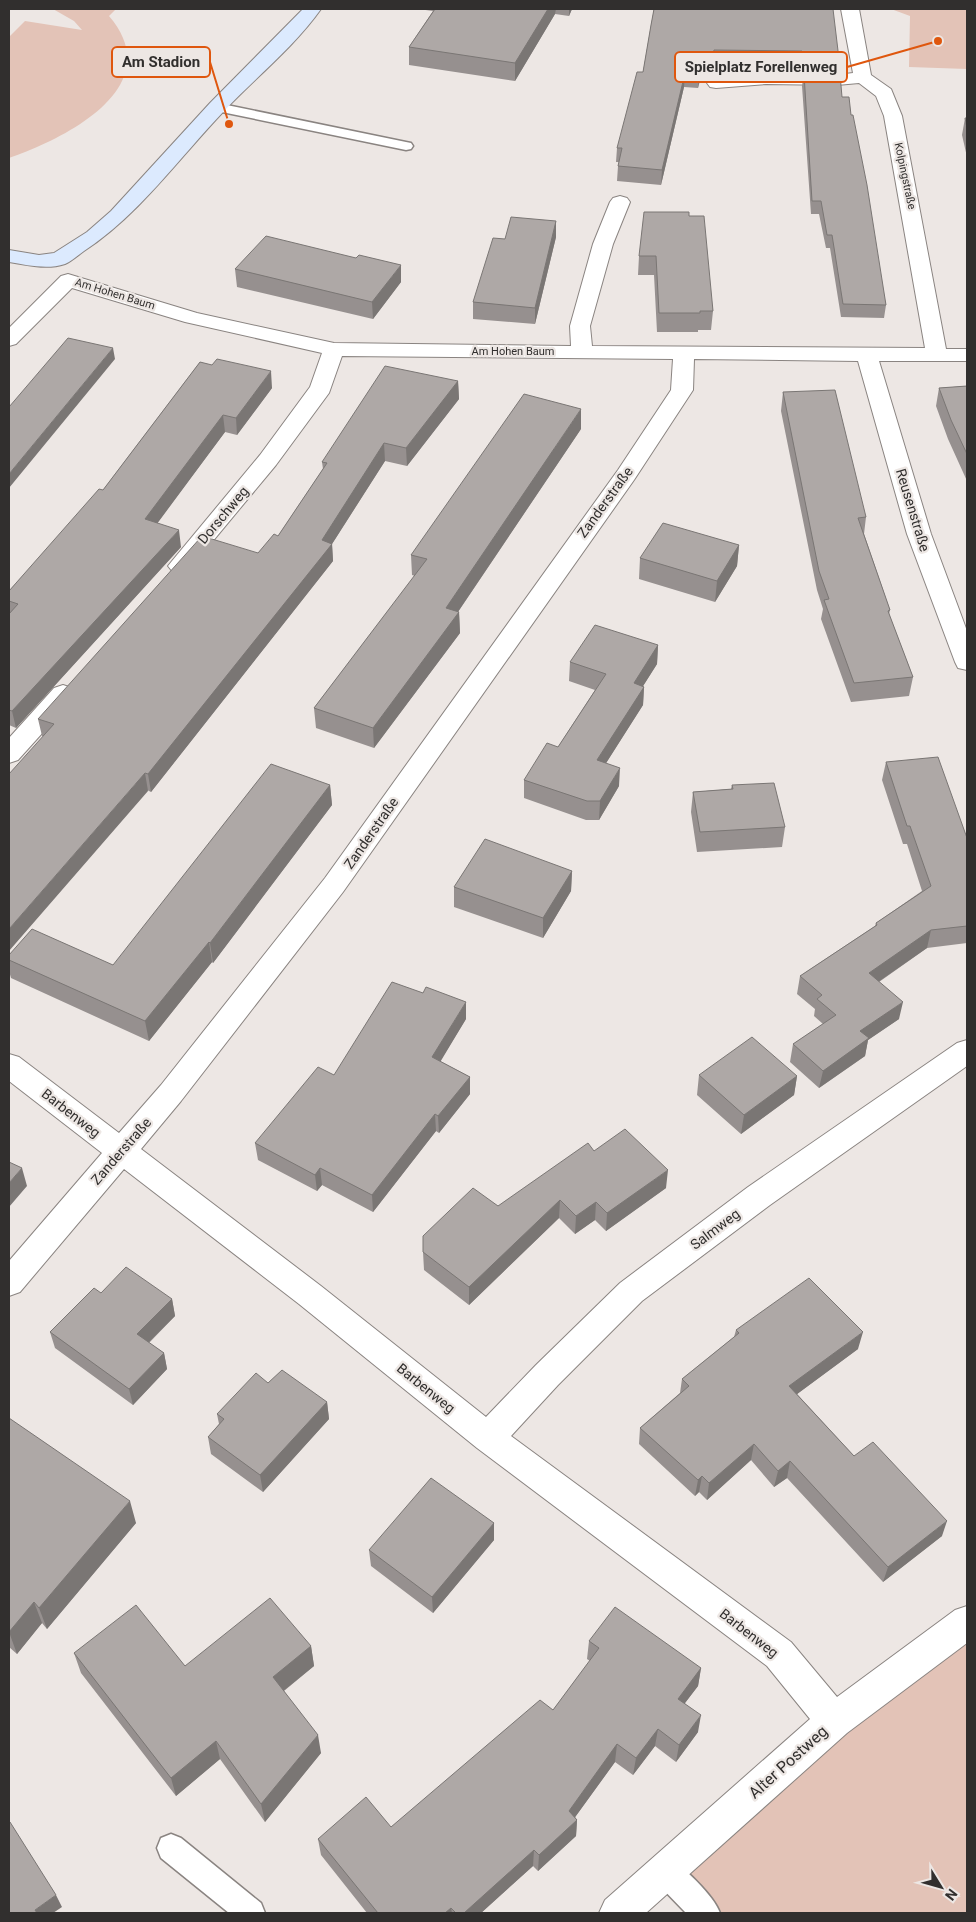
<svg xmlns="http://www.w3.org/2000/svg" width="976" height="1922" viewBox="0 0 976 1922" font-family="Roboto,sans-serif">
<rect width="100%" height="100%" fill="#ede7e4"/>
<path fill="#e3c3b7" d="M53 9H116L109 16C170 87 64 139 9 158V37L25 21 82 30 74 21Z
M891 9H967V69L909 67 910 16Z
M967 1622V1913H710L665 1871 834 1721Z"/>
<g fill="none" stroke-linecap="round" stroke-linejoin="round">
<g stroke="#8a8481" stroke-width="3">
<path id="lane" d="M217 103 406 142 411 143 413 146 411 149 406 150 212 110 210 107 212 104Z
M171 1834 181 1838 261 1903 265 1913H229L161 1858 157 1848 161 1838Z
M665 1857C682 1864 714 1896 720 1913H686L655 1881 651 1871 655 1861Z"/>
</g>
<g stroke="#8a8481" stroke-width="2">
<path id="street" d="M841 9H859L871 75 891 89 902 116 946 349H967V361H879L931 534 967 631V670L958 668 955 662 907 534 858 361 694 359 693 390 634 480 343 892 181 1101 141 1149 321 1286 486 1417 536 1365 620 1283 748 1187 957 1043 967 1040V1066L770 1205 642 1301 558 1385 511 1436 791 1642 837 1697 955 1610 967 1606V1643L847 1733 646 1913H599L605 1900 810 1719 767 1666 477 1448 299 1304 124 1169 20 1292 9 1296V1261L102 1153 9 1081V1054L19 1057 119 1133 161 1085 325 878 618 470 671 390 673 359 342 356 329 393 276 465 188 571 180 574 172 571 168 566 172 561 260 455 310 387 322 353 185 322 72 288 16 344 9 346V328L61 276 68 274 197 313 334 343 571 346 570 326 593 244 610 202 613 198 620 196 627 198 630 202 613 244 590 326 592 346 925 348 884 116 876 96 859 83 837 85 766 84 716 88 710 87 707 83 710 79 716 78 766 74 837 75 853 73Z
M63 685 72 688 75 694 72 700 18 760 9 763V738L54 688Z"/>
</g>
<g stroke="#8a8481" stroke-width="2">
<path id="secondary" d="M303 9H321C294 47 255 78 224 111 179 158 139 215 84 251 78 255 72 261 65 264 47 270 27 265 9 262V250L39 255 54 253 87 232 111 211 210 103Z"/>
</g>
<use href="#lane" fill="#fff" fill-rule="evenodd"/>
<use href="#street" fill="#fff" fill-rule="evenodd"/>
<use href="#secondary" fill="#dceafe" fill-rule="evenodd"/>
</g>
<path fill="#96908f" d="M418 9H572L569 16 555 14 515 81 409 65V47L433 11Z
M654 9 839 59 837 73H801V65L713 64 710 77 707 81 700 80 698 88 684 87 661 185 617 181 618 166 619 162H616L617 148 643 72 651 25Z
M804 74 851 115 886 305 884 318 841 317 830 248H826L819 214H811L802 86Z
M965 118H967V157L962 135Z
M967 200V216L966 208Z
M689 216 713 311 711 330H698V332H657L654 275H638L639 256Z
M556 221V237L535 324 473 319V302Z
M235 269 401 282 373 319 237 287Z
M200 362 272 388 237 435 225 432 157 523 181 547 16 728 9 725V591L103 490Z
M458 381 459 399 407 466 385 461 332 544 333 561 151 792 42 736 38 719 258 553 278 536 323 469 322 462Z
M967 386V481L948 439 936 406 939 388Z
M783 392 866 517 864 534 890 610 889 614 913 677 909 696 851 702 821 619 823 609 817 590 781 411Z
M581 429 458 612H459L460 633 374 748 316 728 314 708 415 576 412 575 411 555Z
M739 545 737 566 715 602 639 579 640 558Z
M658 645 657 664 643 686 644 687 643 705 606 763 619 786 599 820H586L524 798V780L558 747 595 690 569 681 570 662Z
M886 762 967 838V943L927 948 879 982 899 1019 868 1040 865 1056 819 1088 790 1062 793 1044 823 1024 814 1016 815 1009 797 994 800 976 875 926 876 923 922 891 907 844H903L882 780Z
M330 785 332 805 213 963 212 962 149 1041 11 978 9 971V955L113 965Z
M732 785 785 827 782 847 697 852 691 812 693 792 731 789Z
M572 871 571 891 543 938 454 907V887Z
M466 1019 440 1061 470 1077V1094L439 1133 436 1131 373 1212 322 1185 317 1191 258 1160 255 1143 334 1075Z
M699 1075 797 1076 794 1095 741 1134 697 1095Z
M594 1151 666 1188 606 1231 595 1220 575 1234 559 1218 469 1305 424 1270 423 1252 498 1206Z
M101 1293 172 1299 175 1316 149 1343 164 1353 167 1369 133 1405 55 1348 50 1332Z
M736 1330 858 1349 797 1394 854 1456 942 1536 883 1582 787 1478 774 1487 751 1460 707 1500 699 1492 695 1496 639 1444 640 1428 680 1393 682 1379 734 1337Z
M268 1383 327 1402 329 1419 263 1492 211 1454 208 1437 219 1424 217 1414Z
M9 1418 136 1523 47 1629 42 1623 17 1654 9 1647Z
M494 1523V1540L433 1613 371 1566 369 1550Z
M589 1641 701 1668 698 1686 685 1703 698 1732 676 1762 655 1746 633 1775 615 1762 575 1817 577 1820 576 1836 538 1871 533 1866 481 1913H367L321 1855 318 1839 391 1827 553 1710 590 1661 587 1659Z
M311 1646 314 1666 284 1691 321 1753 265 1822 220 1759 176 1796 81 1673 74 1653 185 1666Z"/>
<path fill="#7a7674" d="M548 9H556L555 14 515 81V63Z
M569 9H572L569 16Z
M714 50 713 64 710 77 707 81 708 66Z
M701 66 700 80 698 88 699 74Z
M685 73 684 87 661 185 662 170Z
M556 221V237L535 324V308Z
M401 265V282L373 319 372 302Z
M113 348 115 359 9 488V474Z
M271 371 272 388 237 435 236 418Z
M458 381 459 399 407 466 406 448Z
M581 409V429L447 628 446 608Z
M223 415 225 432 148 536 145 519Z
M384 443 385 461 332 544 333 561 151 792 148 774 322 540Z
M179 530 181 547 16 728 12 711Z
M739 545 737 566 715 602 717 581Z
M459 612 460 633 374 748 373 728Z
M658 645 657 664 633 702 634 683Z
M644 687 643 705 596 779 597 760Z
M620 768 619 786 599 820 600 801Z
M145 773 148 791 9 951V929Z
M330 785 332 805 213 963 210 943Z
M572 871 571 891 543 938V918Z
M931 930 927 948 865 991 869 973Z
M209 942 212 962 149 1041 145 1021Z
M466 1002V1019L433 1074 432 1057Z
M903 1002 899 1019 868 1040 865 1056 819 1088 823 1071 860 1031Z
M797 1076 794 1095 741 1134 744 1115Z
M470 1077V1094L439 1133 438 1116Z
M435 1114 436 1131 373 1212 372 1195Z
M22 1168 27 1186 9 1207V1183Z
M320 1168 322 1185 317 1191 315 1175Z
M668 1170 666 1188 606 1231 607 1213Z
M560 1200 559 1218 469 1305V1287Z
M596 1202 595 1220 575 1234 576 1216Z
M172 1299 175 1316 141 1350 137 1334Z
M863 1332 858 1349 785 1403 789 1386Z
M164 1353 167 1369 133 1405 129 1389Z
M327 1402 329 1419 263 1492 260 1475Z
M754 1444 751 1460 707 1500 709 1483Z
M790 1461 787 1478 774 1487 778 1471Z
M702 1476 699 1492 695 1496 698 1480Z
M130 1501 136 1523 47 1629 39 1608Z
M947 1521 942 1536 883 1582 888 1567Z
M494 1523V1540L433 1613 432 1597Z
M34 1602 42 1623 17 1654 9 1632Z
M311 1646 314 1666 277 1696 273 1677Z
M701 1668 698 1686 675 1716 678 1699Z
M701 1715 698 1732 676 1762 679 1745Z
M658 1729 655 1746 633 1775 636 1758Z
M318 1735 321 1753 265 1822 261 1804Z
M216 1741 220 1759 176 1796 171 1778Z
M617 1744 615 1762 568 1827 569 1811Z
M577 1820 576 1836 538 1871 539 1855Z
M534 1850 533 1866 481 1913H464Z
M56 1895 62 1907 53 1913H36L35 1910Z
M451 1908 452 1913H445Z"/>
<path fill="#aea8a6" stroke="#7a7674" d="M435 9H548L515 63 409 47Z
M654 9H833L839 59H803L802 51 714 50 711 63 708 66H701L699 74 685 73 662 170 618 166 622 148H617L637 72H643L651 25Z
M804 74H840L842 97H849L851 115H853L867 185 886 305 843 304 832 235H827L821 201H812Z
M965 118H967V128Z
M644 212H689V216H704L713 311H700V313H659L656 256H639Z
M511 217 556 221 535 308 473 302 493 238 505 239Z
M266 236 356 258 359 255 401 265 372 302 235 269Z
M68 338 113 348 9 474V407Z
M217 359 271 371 236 418 223 415 145 519 179 530 12 711 9 710V614L18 604 9 601V591L99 489 103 490 200 362 212 365Z
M385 366 458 381 406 448 384 443 322 540 332 544 148 774 145 773 9 929V774L54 724 38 719 202 536 258 553 274 534 278 536 327 463 322 462Z
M967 386V454L951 420 939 388Z
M835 390 866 517 858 518 890 610 888 611 913 677 854 683 824 600 829 599 819 571 783 392Z
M524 394 581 409 446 608 459 612 373 728 314 708 427 559 411 555Z
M663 523 739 545 717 581 640 558Z
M595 625 658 645 634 683 644 687 597 760 620 768 600 801H587L524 780 547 743 558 747 606 674 570 662Z
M938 757 967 838V926L931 930 869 973 903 1002 860 1031 869 1038 823 1071 793 1044 836 1015 817 999 822 995 800 976 877 925 876 923 931 886 910 826H907L886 762Z
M271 764 330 785 210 943 209 942 145 1021 9 960V955L32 929 113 965Z
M774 783 785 827 700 832 693 792 733 789 732 785Z
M485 839 572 871 543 918 454 887Z
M392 982 423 993 426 987 466 1002 432 1057 470 1077 438 1116 435 1114 372 1195 320 1168 315 1175 255 1143 318 1067 334 1075Z
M752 1037 797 1076 744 1115 699 1075Z
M625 1129 668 1170 607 1213 596 1202 576 1216 560 1200 469 1287 423 1252V1236L473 1188 498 1206 588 1143 594 1151Z
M9 1162 22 1168 9 1183Z
M126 1267 172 1299 137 1334 164 1353 129 1389 50 1332 94 1288 101 1293Z
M809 1278 863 1332 789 1386 854 1456 873 1442 947 1521 888 1567 790 1461 778 1471 754 1444 709 1483 702 1476 698 1480 640 1428 689 1386 682 1379 739 1333 736 1330Z
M282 1370 327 1402 260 1475 208 1437 224 1419 217 1414 256 1373 268 1383Z
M9 1418 130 1501 39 1608 34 1602 9 1632Z
M431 1478 494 1523 432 1597 369 1550Z
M270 1598 311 1646 273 1677 318 1735 261 1804 216 1741 171 1778 74 1653 136 1605 185 1666Z
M615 1607 701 1668 678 1699 701 1715 679 1745 658 1729 636 1758 617 1744 569 1811 577 1820 539 1855 534 1850 464 1913H456L451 1908 445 1913H378L318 1839 366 1797 391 1827 540 1700 553 1710 599 1648 589 1641Z
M9 1822H10L56 1895 35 1910 37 1913H9Z"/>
<g text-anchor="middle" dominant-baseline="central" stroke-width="4.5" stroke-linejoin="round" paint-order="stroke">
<g font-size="11" fill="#312f2e" stroke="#ede7e4">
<text transform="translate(905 176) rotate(78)">Kolpingstraße</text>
<text transform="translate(115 294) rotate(17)">Am Hohen Baum</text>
<text x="513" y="351">Am Hohen Baum</text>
</g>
<g font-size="14" fill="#312f2e" stroke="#ede7e4">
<text transform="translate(605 502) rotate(-54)">Zanderstraße</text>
<text transform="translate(913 510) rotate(73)">Reusenstraße</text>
<text transform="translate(223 515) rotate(-50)">Dorschweg</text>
<text transform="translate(371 833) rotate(-55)">Zanderstraße</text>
<text transform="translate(71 1113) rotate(38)">Barbenweg</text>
<text transform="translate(121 1151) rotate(-49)">Zanderstraße</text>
<text transform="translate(715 1229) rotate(-37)">Salmweg</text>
<text transform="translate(426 1388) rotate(39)">Barbenweg</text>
<text transform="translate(749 1633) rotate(38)">Barbenweg</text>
</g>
<g font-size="16" fill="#312f2e" stroke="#ede7e4">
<text transform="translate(788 1762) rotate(-42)">Alter Postweg</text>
</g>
</g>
<path fill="none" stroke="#df570e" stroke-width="2" d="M229 124L210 62M938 41L847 67"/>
<g fill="#df570e" stroke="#ede7e4" stroke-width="2">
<circle cx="229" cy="124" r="5"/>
<circle cx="938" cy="41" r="5"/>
</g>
<g fill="#ede7e4" stroke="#df570e" stroke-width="2">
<rect x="112" y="47" width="98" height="30" rx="5"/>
<rect x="675" y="52" width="172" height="30" rx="5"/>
</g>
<g font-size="15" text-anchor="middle" font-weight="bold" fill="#312f2e">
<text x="161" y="67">Am Stadion</text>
<text x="761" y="72">Spielplatz Forellenweg</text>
</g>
<rect width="976" height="1922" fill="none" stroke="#312f2e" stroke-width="20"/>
<g transform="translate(941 1887) rotate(127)" stroke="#ede7e4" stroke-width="4" paint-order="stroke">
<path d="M0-4L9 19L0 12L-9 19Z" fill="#312f2e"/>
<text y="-8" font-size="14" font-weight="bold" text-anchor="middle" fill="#312f2e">N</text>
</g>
</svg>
